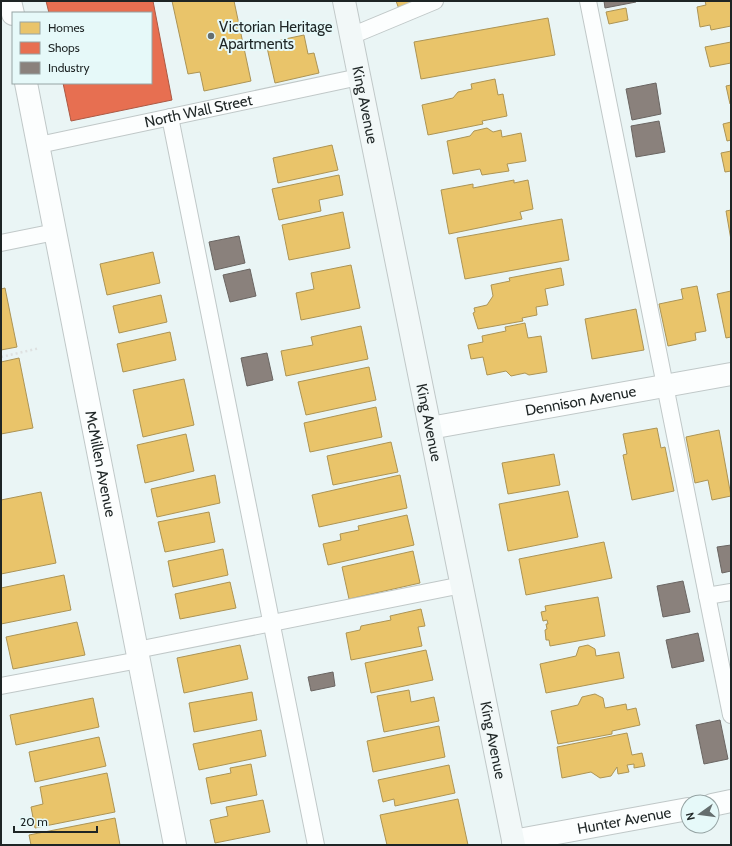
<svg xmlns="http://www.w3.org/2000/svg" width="732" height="846" viewBox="0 0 732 846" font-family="Cabin,sans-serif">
<rect width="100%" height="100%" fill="#eaf5f5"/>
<path fill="#e9c46a" stroke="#ac9455" d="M172 1H234L251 81 204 91 200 72 188 74Z
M396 1H416L399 9Z
M705 1H731V26L711 30 710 25 700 27 697 7 706 5Z
M626 8 628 20 609 24 606 12Z
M548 18 555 55 421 79 414 42Z
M304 35 308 54 314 53 319 73 275 83 266 43Z
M731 42V63L710 67 705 47Z
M495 79 498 95 503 94 507 116 482 121 483 124 428 135 422 105 453 98 458 92 472 89 471 84Z
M731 85V104H730L726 86Z
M731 122V140L727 141 723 124Z
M487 128 493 132 501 130 502 137 521 133 526 161 507 164 509 171 482 175 480 169 453 174 447 141 470 136 474 131Z
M332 145 338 170 278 183 273 158Z
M731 151V171L725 172 721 153Z
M339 175 343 195 319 200 321 211 279 220 272 189Z
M514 180V183L528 180 533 209 520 212 522 219 449 234 441 190 473 184V188Z
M731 210V240L726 211Z
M343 212 350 248 289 260 282 225Z
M562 219 569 260 465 279 457 238Z
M153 252 160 283 107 295 100 264Z
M351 265 360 308 301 320 296 293 314 289 311 273Z
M561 268 564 285 545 289 548 305 536 307 537 315 522 318 523 321 478 329 473 313 475 312 474 308 487 305 493 296 491 285 510 281 509 278Z
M697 286 706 331 695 333 696 340 668 346 659 304 683 299 681 289Z
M5 288 17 347 1 350V289Z
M731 291V337L726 338 717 294Z
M161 295 167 322 119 333 113 306Z
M636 309 644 350 592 359 585 319Z
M525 323 528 338 541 336 547 372 529 375 525 373 511 376 506 371 487 375 483 357 471 359 468 345 483 342 482 336 506 331 505 327Z
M361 326 368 359 286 376 281 351 313 345 311 337Z
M170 332 176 360 123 372 117 344Z
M19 358 33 428 1 434V362Z
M369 367 376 400 306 415 298 382Z
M184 379 194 425 143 437 133 390Z
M376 407 382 437 310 452 304 423Z
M657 428 661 448 665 447 674 491 632 500 623 455 627 454 623 434Z
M719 430 731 496 712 500 708 480 695 483 686 437Z
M186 434 194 471 145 483 137 445Z
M391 442 398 472 333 485 327 456Z
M554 454 560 485 508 494 502 463Z
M215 475 220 503 157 517 151 489Z
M400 475 407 508 319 527 312 495Z
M568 491 578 537 508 551 499 504Z
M41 492 56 563 1 574V500Z
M209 512 215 542 165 552 158 522Z
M407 515 414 545 328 565 323 544 341 540 340 534 359 530 358 526Z
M604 542 612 578 526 595 519 559Z
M223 549 228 575 173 587 168 561Z
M413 551 420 583 349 599 342 567Z
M64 575 71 610 1 624V588Z
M230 582 236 608 180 619 175 594Z
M598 597 605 636 550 646 549 640H546L545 630 547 629 546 624H548L547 620 543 621 541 612 546 611 545 606Z
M421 609 425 626 418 627 422 646 351 660 346 633 360 630 361 626 391 620 390 616Z
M77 622 85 655 13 669 6 637Z
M240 645 248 679 184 693 177 658Z
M588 645 595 649 596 656 619 652 624 678 546 693 540 664 576 656 579 647Z
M426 650 433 680 371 693 365 663Z
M409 690 411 702 434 697 439 721 384 732 377 696Z
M252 692 257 720 194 732 189 703Z
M595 694 603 698 605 708 626 704 627 710 636 708 640 725 612 731V734L558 744 551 711 578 705 582 697Z
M93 698 99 727 16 745 10 715Z
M439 726 445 757 373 772 367 741Z
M261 730 266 756 199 770 193 744Z
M627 733 632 755 642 753 645 766 634 768V764L627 765 629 772 618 774 617 767 611 776 600 778 591 772 562 778 557 747Z
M99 737 106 766 35 782 29 752Z
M251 764 257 795 211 804 206 778 231 773 230 768Z
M449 765 455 793 395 806 394 799 383 802 378 780Z
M107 773 115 812 35 828 31 807 43 804 40 787Z
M458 799 468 845H387L380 815Z
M263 800 270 832 215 843 210 820 228 816 226 807Z
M115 818 120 845H31L29 835Z"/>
<path fill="#e76f51" stroke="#ab5944" d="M46 1H153L172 100 71 121 63 83H151V13H49Z"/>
<path fill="#8a817c" stroke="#6a6562" d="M604 1H636V2L605 8Z
M656 83 661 114 632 120 626 89Z
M659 121 665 152 636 157 631 126Z
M239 236 245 263 215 270 209 242Z
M250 269 256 296 230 302 223 275Z
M267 353 273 380 247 386 241 358Z
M731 545V571L722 573 717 547Z
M683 581 690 612 663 617 657 586Z
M698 633 704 661 672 668 666 640Z
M333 672 335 686 311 691 308 677Z
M720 720 728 759 704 764 696 725Z"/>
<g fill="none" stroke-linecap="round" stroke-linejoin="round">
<g stroke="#c0c8c8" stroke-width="18">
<g id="lane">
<path d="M588 1 731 715"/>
<path d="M351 36 435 1"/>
<path d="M170 117 316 845"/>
<path id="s1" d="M39 145 359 77"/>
<path d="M1 243 55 232"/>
<path d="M707 596 731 592"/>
<path d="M137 650 462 585"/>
<path d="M1 686 139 660"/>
</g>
</g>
<g stroke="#c0c8c8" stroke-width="24">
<g id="street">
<path d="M10 1 13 14"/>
<path id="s2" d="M26 83 175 845"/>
<path id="s3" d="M430 428 731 374"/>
<path d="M712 805 731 801"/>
<path id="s4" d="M513 841 688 809"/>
</g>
</g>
<g stroke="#c0c8c8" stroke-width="24">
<g id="secondary">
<path id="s5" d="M344 1 514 845"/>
</g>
</g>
<path stroke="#dee1e1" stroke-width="2.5" stroke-dasharray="2 3" stroke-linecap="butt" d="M1 357 40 348"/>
<use href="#lane" stroke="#fcfefe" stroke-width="16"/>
<use href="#street" stroke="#fcfefe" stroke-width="22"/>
<use href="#secondary" stroke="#f2f8f8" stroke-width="22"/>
</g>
<circle fill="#656e6e" stroke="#e6f9f9" stroke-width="1.5" cx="211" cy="36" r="4"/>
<g text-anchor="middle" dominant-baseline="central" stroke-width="4" stroke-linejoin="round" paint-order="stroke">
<g font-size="15" fill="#1e2525" stroke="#e6f9f9" text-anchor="start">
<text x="219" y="27">Victorian Heritage<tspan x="219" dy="17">Apartments</tspan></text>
</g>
<g font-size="15" fill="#1e2525" stroke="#e6f9f9">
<text stroke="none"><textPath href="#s5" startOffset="106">King Avenue</textPath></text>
<text stroke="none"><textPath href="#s1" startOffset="163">North Wall Street</textPath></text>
<text stroke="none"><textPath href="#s3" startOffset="153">Dennison Avenue</textPath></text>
<text stroke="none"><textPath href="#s5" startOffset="430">King Avenue</textPath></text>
<text stroke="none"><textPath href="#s2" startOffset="388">McMillen Avenue</textPath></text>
<text stroke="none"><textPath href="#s5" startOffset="754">King Avenue</textPath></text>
<text stroke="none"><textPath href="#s4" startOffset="113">Hunter Avenue</textPath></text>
</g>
</g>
<rect width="732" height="846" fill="none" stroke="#1e2525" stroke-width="4"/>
<rect x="12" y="12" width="140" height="72" fill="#e6f9f9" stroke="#96a4a4"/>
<rect x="20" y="22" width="20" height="12" fill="#e9c46a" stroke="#96a4a4"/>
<text x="48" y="32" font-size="12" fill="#1e2525">Homes</text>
<rect x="20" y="42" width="20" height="12" fill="#e76f51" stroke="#96a4a4"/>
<text x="48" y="52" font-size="12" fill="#1e2525">Shops</text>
<rect x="20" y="62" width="20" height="12" fill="#8a817c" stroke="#96a4a4"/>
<text x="48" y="72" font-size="12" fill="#1e2525">Industry</text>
<g transform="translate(700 814) rotate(256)"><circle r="19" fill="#e6f9f9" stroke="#96a4a4"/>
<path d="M0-3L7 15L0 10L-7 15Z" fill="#656e6e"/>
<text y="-6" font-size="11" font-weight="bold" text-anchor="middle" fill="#1e2525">N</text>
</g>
<path d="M14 826v6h83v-6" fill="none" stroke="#1e2525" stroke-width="2"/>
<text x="20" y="826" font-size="12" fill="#1e2525" stroke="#e6f9f9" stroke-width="3" paint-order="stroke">20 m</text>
</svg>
